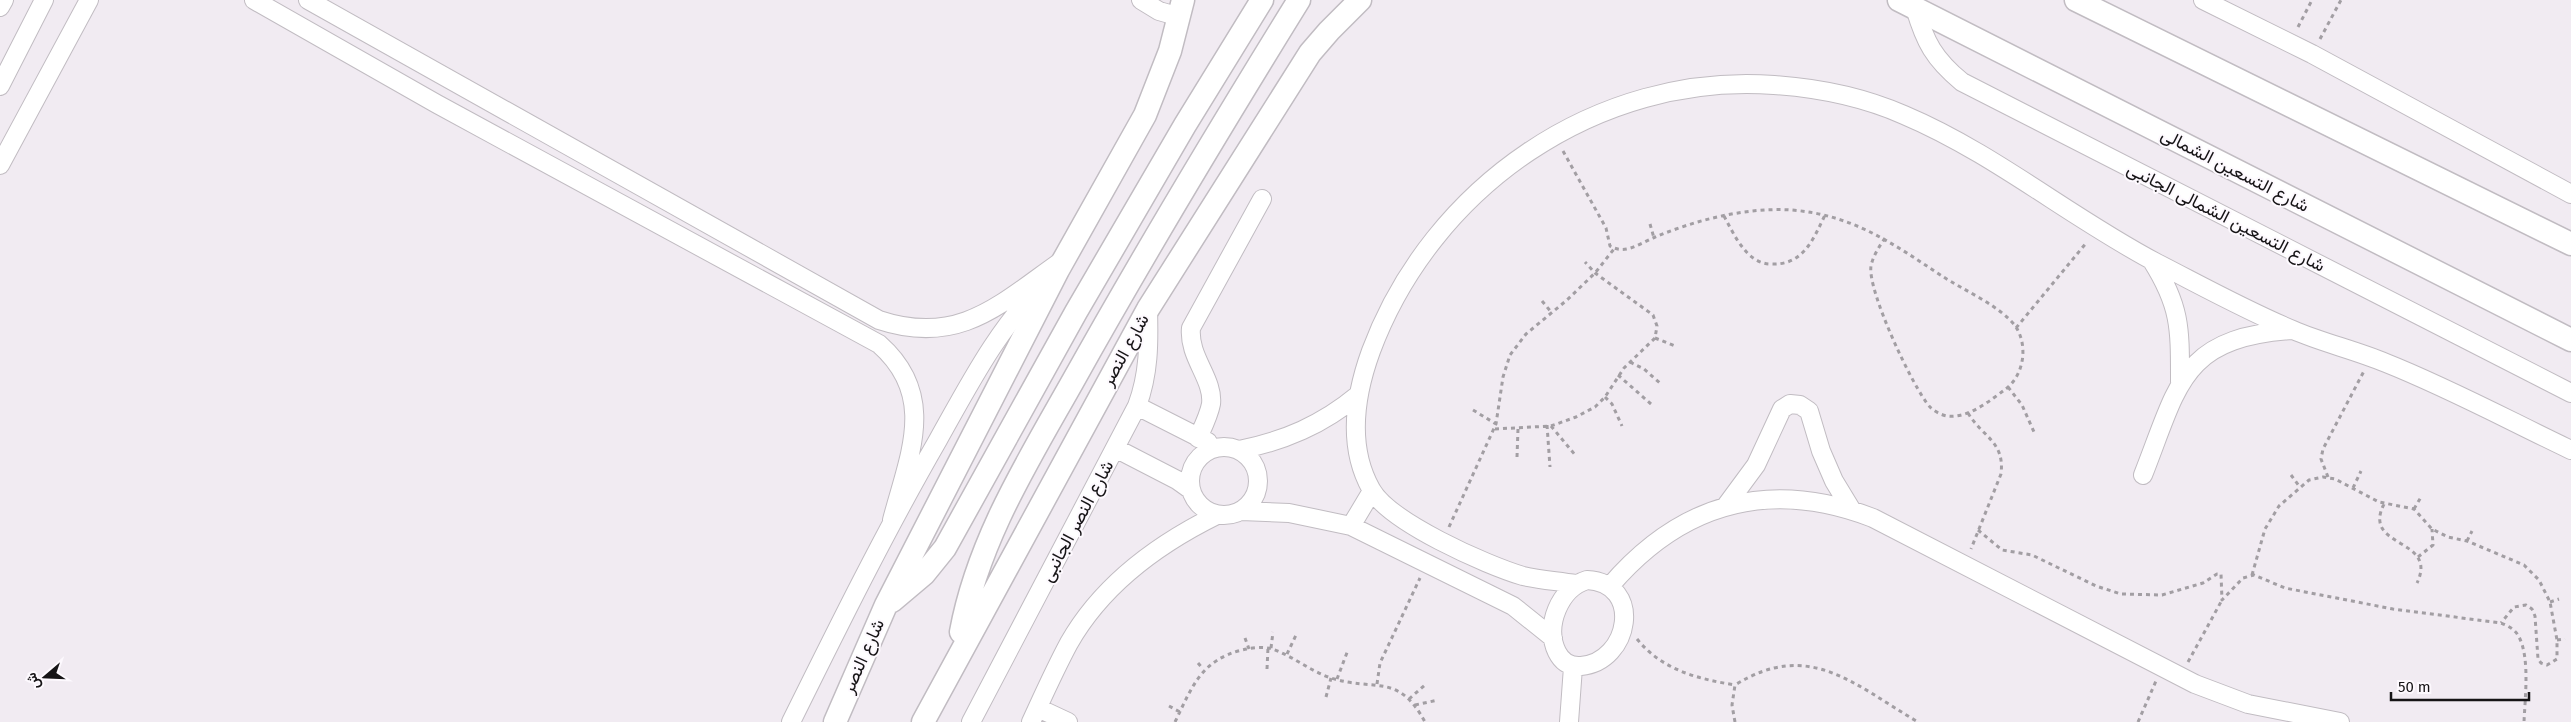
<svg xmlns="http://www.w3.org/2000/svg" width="2571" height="722" viewBox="0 0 2571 722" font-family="'Fira Sans',Vazirmatn,sans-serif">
<rect width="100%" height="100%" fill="#f1ebf2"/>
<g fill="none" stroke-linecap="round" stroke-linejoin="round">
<g stroke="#c1bcc2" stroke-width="20">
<path id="minor" d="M254 0 437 104 879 344C938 396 909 455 892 520
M308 0 879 320C960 347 1001 303 1063 260
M1141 0 1159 11 1180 17
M2203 0 2312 54 2571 194
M0 7 4 0
M1915 8C1925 42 1934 59 1962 82L2571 393
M0 86 44 0
M0 165 89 0
M2152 261C2181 307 2180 329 2180 382
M1137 406 1208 442
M1198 438C1203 427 1209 415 1211 404 1214 379 1188 357 1191 328L1262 199
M1190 481a34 34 0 1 1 68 0a34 34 0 1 1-68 0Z
M1115 448 1177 480 1191 490
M1239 450C1284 441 1322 425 1358 395
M2143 475C2179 384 2181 338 2292 330
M1725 507 1756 465 1782 409 1790 404 1800 405 1809 411 1821 451 1834 481 1851 509
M1241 511 1289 513 1351 526 1513 606 1553 638
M1351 526 1372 491
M1587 580C1644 583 1630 662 1581 666 1570 667 1562 662 1557 652 1544 626 1560 588 1587 580Z
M1576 584C1558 581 1541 580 1523 576 1486 565 1389 522 1371 489 1347 446 1355 395 1371 351 1432 187 1597 72 1774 85 1818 88 1863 97 1904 115 1994 153 2071 218 2157 263 2202 286 2247 311 2293 330 2323 343 2355 350 2386 363 2449 388 2510 421 2571 450
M1610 586C1681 503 1769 478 1873 518L2195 684 2248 704 2340 722
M1038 708 1068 722
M791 722C838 627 885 532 938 440 970 383 999 326 1046 281
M971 722 1137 406C1149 374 1149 343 1148 309
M1031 722C1043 696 1055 669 1069 643 1102 585 1158 544 1217 515
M1569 722 1573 667"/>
</g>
<g stroke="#c1bcc2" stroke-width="25">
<path id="major" d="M1899 0 2571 340
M2076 0 2571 244
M892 601 924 574 945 548 1076 312 1185 125 1262 0
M961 632C978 540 1028 461 1073 381 1145 252 1221 126 1299 0
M835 722 886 605 1058 270 1145 115 1170 51 1183 0
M923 722 1148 309 1310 53 1329 31 1360 0"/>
</g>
<path stroke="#a29ea3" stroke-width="3" stroke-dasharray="4 4" stroke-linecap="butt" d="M2298 27 2312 0
M2320 39 2341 0
M1563 151 1606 228 1610 246C1625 255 1639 244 1653 238 1695 220 1746 207 1792 210 1853 215 1892 243 1942 276 1963 290 2001 306 2016 327 2028 346 2024 374 2007 388 1991 400 1968 419 1947 416 1941 415 1934 411 1930 407 1913 388 1867 290 1871 266 1873 256 1879 247 1885 238
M1724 216C1730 227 1736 240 1744 249 1750 257 1760 264 1770 264 1803 266 1813 240 1825 215
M1650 224 1654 238
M1542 301 1552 313
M2016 328 2087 242
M1655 338 1675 346
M1630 362 1644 369 1661 384
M1618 375 1651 404
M2008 387 2022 405 2034 432
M1605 397 1612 404 1622 426
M1473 410 1496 424
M1968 413C1982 437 2005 441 2001 474L1971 549
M1547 425 1550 467
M1551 426 1576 456
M1495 429 1551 426 1576 417 1595 407 1605 397 1624 368 1655 338 1657 326 1653 315 1595 273 1585 262
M1517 457 1518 429
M2291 475 2299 486
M2328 477 2321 459 2323 449 2364 371
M2353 488 2361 471
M2384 504C2361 549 2439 537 2417 583
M2414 509 2421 497
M1449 527 1496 424 1503 377 1510 355 1526 334 1567 300 1595 273 1614 249
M1978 530 2002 550 2032 555 2096 586 2121 594 2162 595 2203 583 2217 574H2221L2222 600 2243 578 2254 575 2285 588 2393 609 2501 623C2508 626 2515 629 2519 637 2530 658 2525 698 2524 722
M2467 541 2472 531
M2418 557 2433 545 2432 529
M2252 575 2265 529 2279 506 2309 480 2323 477 2335 479 2379 502 2414 509 2432 529 2448 537 2467 541 2524 565 2539 580 2550 602 2557 640V659L2547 665 2541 663 2538 659 2535 616 2532 609 2526 605 2514 607 2501 623
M2550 602 2559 599
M1245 638 1249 649
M1637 639C1662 670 1698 679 1735 685
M2557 640 2565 639
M1271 648 1273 632
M1287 654 1297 633
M2188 662 2222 600
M1198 663 1203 669
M1267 669 1268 648
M1337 679 1348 650
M1377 684 1380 663 1420 578
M1326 697 1331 678
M1409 699 1426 684
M1415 705 1438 700
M1169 706 1180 712
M1175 722C1192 687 1201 660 1242 650 1251 648 1263 646 1272 649 1293 656 1310 671 1331 678 1375 692 1398 672 1425 722
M1735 722 1732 705 1735 685C1809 639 1853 684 1918 722
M2138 722 2156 681"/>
<use href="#minor" stroke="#fff" stroke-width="18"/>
<use href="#major" stroke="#fff" stroke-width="22"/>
</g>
<g text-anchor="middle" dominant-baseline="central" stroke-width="4" stroke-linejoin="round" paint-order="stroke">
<g font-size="18" fill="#161416" stroke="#fdf9fe">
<text transform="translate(2235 170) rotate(27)">شارع التسعين الشمالى</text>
<text transform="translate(2226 217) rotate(27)">شارع التسعين الشمالى الجانبى</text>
<text transform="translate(1125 350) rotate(-61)">شارع النصر</text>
<text transform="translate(1077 521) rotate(-62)">شارع النصر الجانبى</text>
<text transform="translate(863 656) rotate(-66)">شارع النصر</text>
</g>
</g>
<g transform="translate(45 677) rotate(251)" stroke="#fdf9fe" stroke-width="4" paint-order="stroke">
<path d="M0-4L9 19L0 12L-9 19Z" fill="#161416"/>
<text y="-8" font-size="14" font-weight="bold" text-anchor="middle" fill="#161416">ش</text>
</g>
<path d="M2391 692v8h138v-8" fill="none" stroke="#161416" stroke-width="2.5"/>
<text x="2398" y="692" font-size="15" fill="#161416" stroke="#fdf9fe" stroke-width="4" paint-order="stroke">50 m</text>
</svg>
